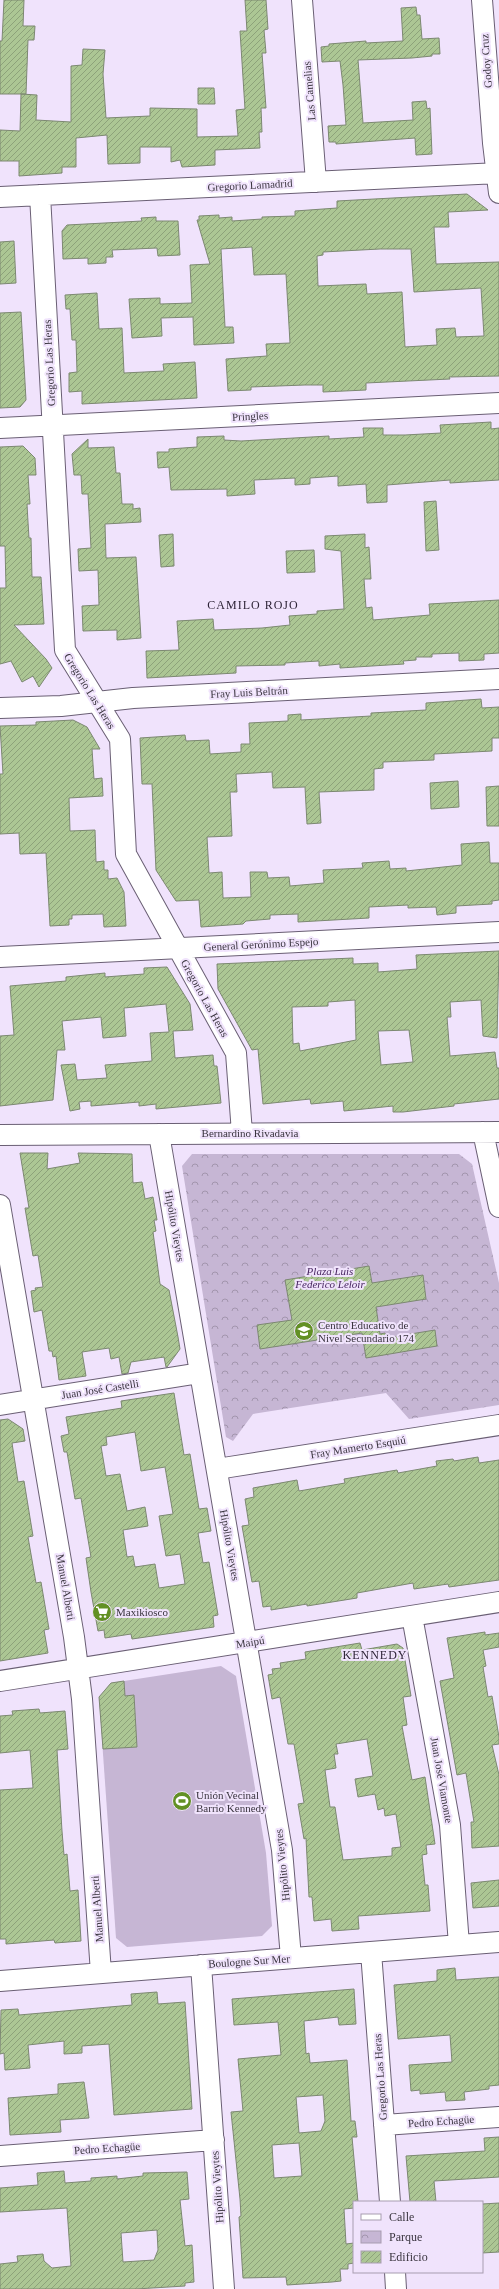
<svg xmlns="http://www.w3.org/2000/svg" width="499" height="2289" viewBox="0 0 499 2289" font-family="Georgia,serif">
<defs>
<pattern id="park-crowns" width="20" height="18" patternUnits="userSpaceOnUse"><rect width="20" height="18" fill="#c6b6d4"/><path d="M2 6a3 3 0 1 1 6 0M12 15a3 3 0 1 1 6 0" fill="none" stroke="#a295ad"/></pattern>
<pattern id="building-hatch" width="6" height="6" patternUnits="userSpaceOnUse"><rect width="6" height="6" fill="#acc694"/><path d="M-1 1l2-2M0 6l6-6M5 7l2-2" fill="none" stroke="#8da27a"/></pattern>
</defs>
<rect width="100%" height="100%" fill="#f0e3fc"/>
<path fill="url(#park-crowns)" d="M192 1154H459L472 1164 499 1283V1405L409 1419 386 1393 253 1414 233 1441 226 1437 182 1166Z"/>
<path fill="#c6b6d4" d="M221 1666 236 1676 266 1853 272 1926 262 1936 127 1947 116 1938 99 1697 111 1683Z"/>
<path fill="url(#building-hatch)" stroke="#7c8871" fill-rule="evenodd" d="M4 0H24L23 26H35L34 40H28L26 94H0V41H2Z
M245 0H266L268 29 264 30 266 53H262L266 108H261L262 132H259L260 148 215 150V165L182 167 180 160 171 162V147H140V163L108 164 107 135 76 138V167H62V173L19 176V161H0V130L20 131 21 94 37 95 36 120 71 122V66L82 65 83 49 105 50 103 74 106 118 150 116V108L197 109V137L238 136 236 110 245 109 240 31H247Z
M416 7 417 15H420L422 39 439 38 440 54H432V56L412 58 358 60 363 123 413 120 412 102 426 101 427 109 430 108 432 154 416 155 415 138 336 144V142H329L328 126 346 125 343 85 340 61 322 62 321 47 329 46V44L366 41V43L403 41 401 8Z
M198 88H214L215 104H198Z
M467 194 488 210 448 212 449 227H434L436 264 499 262V376L449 377 450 379 366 383V390L323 392V385H305L251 387V390L228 391 226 359 267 356 266 344 290 343 286 274 254 275 252 247 221 249 225 327H233L234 343 194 345 193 317 161 318 162 336 132 338 129 299 160 298V304L192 303 190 265 210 264 197 220H199V216L219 215V218L232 217V221L262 219V217L295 216V211L337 208V201ZM380 249H411L414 292 481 288 484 336 456 337 455 328 436 329 437 345 405 347 402 292 367 294 366 284 318 286 317 256 323 255V252Z
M156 217V221H178L180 255 158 256 157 248 112 250 113 257H106V263L88 264V258L63 259 62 231 67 225 142 221 141 218Z
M14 241 16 283 0 284V242Z
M97 293 99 329 122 328 124 373 164 371 163 364 195 362 197 398 82 404V391L69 392V373L77 372 76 340H72L70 309H66L65 295Z
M21 312 26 400 20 407 0 408V313Z
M491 422V429L499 428V480L450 483V480L387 485V502L367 503 366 484 338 486V476L310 478V484L295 485V478L254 480 255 494 227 496V489L171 490 169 467 158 468 157 452H169V449L197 447V437L224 436V440L241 441 329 436V439L364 437 363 428H383V435H405L441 433 440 425Z
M88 439V448L114 447 116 473H120L122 504H133V509L140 508 141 522 105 524 106 558 136 557 141 638 117 640V630L83 631 82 606 99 605 98 570 79 571 78 549 91 548 88 494H82L81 475H74L72 454Z
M23 446 35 458 36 475H28L30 504H27L28 522 29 538H31L32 577H41L44 624 14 625 46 659 52 668 39 687 33 676 22 682 11 661 0 664V588H6L5 546H0V447Z
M436 501 439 550 426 551 424 502Z
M173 534 174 566 161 567 159 535Z
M365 534V548L369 547 371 579H364L366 608 372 607 373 620 430 615 429 604 499 600V653L484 654V660L459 661V653L432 654V657H416V660L403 661 404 664 340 668V664L319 666V661L301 662 285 663V665L236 666V673L147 678 146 651 179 650 177 621 213 619 214 630 262 628 290 625 289 616 317 614V611L344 609 341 551 325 549V536Z
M314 550 315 572 287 573 286 551Z
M481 699 482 708 499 707V738H492V751L434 754V760L383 762V768L374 769V790L319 792 321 823 307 824 305 787 273 788 272 772 236 774 237 792H230L232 836 207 837 209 873 222 872 223 898 251 897 250 872H267L268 878 289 877 290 886 324 883 323 870 363 868 362 863 389 861 390 869 406 868V871L462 865 461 844 489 842 490 863H499V900L492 901V904L456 906V913L437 915 436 907 408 908V905L369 907V918L298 922V914L270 915V919L246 921 243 924 201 927 199 900 176 901 156 870 152 784H142L140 738 185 735 186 741 209 740 210 754 241 752V744H250L249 723 288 721V715L301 714V720L371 716V713L426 710V703Z
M73 720 87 727 100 749H92L94 779 102 778 103 796 69 798 70 831 95 830 96 862 104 861V870H108V879L117 878 124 892 126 926 104 927 103 914 72 915V919H69V925L50 926 46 853 20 854 19 833 0 834V774H3L0 726 36 725V722Z
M458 781 459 807 431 809 430 783Z
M499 786V826H487L486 787Z
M499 951 497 1038 483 1036 481 1000 450 1002 451 1017H447L450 1056 495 1052 497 1068H499V1099L454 1104V1106L403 1112H393V1106L344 1111 343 1101 311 1104 310 1099 263 1104 258 1049 252 1050 218 989 217 964 353 958V964L378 963V972L417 969 416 955ZM355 1000 356 1040 300 1051 299 1043 293 1044 292 1007 328 1006V1002ZM409 1030 413 1062 381 1065 378 1031Z
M167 967 190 1004 193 1030 173 1031 175 1058 213 1055 214 1066H217L221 1103 156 1109V1104L139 1106V1102L91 1106V1101L79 1102 80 1109 70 1111 61 1065 75 1064 77 1080 107 1078 105 1065 152 1061 150 1033 169 1032 166 1004 124 1008 126 1036 103 1038 101 1017 62 1021 65 1050H57L53 1100 0 1106V1036L14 1035 10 986 66 981V977L105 973V977L144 974V968Z
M20 1153H48L47 1169 80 1163 78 1153 132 1154 133 1183 142 1182 145 1199 153 1197 157 1220H154L156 1231 153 1232 160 1284 169 1290 178 1337 180 1349 167 1367H166L164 1357 131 1362 128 1373 122 1374 119 1357 111 1359 109 1348 82 1352 86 1376 59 1380 56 1356 53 1357 52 1351H49L42 1310 34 1312 31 1291 36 1290 35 1288 43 1287 38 1255 33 1256 25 1208H29Z
M369 1266 372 1283 423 1275 426 1299 376 1307 380 1334 385 1333 386 1338 435 1330 437 1346 366 1358 362 1333 260 1349 257 1325 292 1320 285 1280Z
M174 1393 184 1455 190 1454 199 1509 207 1508 211 1531 198 1533 203 1563 209 1562 218 1615 213 1616 214 1627 132 1639 131 1634 105 1638 104 1630 98 1631 91 1592 86 1558 91 1557 81 1498 75 1499 67 1452H64L61 1436 69 1434 66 1417 122 1408 121 1401ZM135 1432 141 1471 165 1467 173 1514 159 1516 166 1556 180 1554 185 1584 159 1588 155 1564 135 1567 133 1556 127 1557 123 1530 148 1526 145 1507 127 1511 120 1474 106 1476 101 1446 107 1445 106 1437Z
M8 1419 23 1429 25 1441 12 1443 18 1482 24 1481 33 1536 28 1537 36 1583 41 1582 49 1629 44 1630 48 1653 0 1661V1420Z
M478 1457 479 1463 499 1460V1580L449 1587 448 1584 414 1589 413 1583 357 1593V1598L307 1606V1604L271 1610V1606L263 1607 259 1581 252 1582 242 1526 249 1525 245 1499 254 1497 253 1488 297 1480 299 1491 345 1483 344 1479 397 1470 398 1473 437 1466 436 1461 453 1459 454 1461Z
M485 1632V1635L499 1633V1647L483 1650 486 1666 483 1667 488 1697 492 1696 499 1737V1744L492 1745 499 1775V1846L472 1848 471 1822H474L466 1773 457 1775 440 1681 454 1678 447 1638Z
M360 1643 362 1650 397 1644 403 1648 411 1696 403 1697 407 1725 402 1726 412 1780 425 1777 435 1844 426 1845 427 1854 422 1855 425 1885H428L430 1911 358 1916 359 1929 332 1931 331 1919 314 1921 312 1897H309L306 1838 304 1839 298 1804 304 1803 294 1744H288L280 1697 272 1699 268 1675 273 1674 272 1669 281 1668 280 1663 306 1659 305 1652ZM367 1739 373 1776 355 1779 358 1797 375 1794 378 1810 384 1808 385 1816 396 1814 401 1847 392 1848V1856L343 1860 335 1807H330L325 1770 336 1768 334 1754H338L336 1744Z
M124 1681 125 1696 134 1695 137 1747 103 1749 99 1697 111 1683Z
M39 1709 40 1713 65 1711 68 1749 57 1750 62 1831 64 1855 67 1854 70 1891 78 1890 81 1941 55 1943 54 1940 6 1944V1939H0V1790L33 1788 30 1750 0 1753V1716L13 1715 12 1711Z
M499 1880V1906L473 1908 471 1883Z
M455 1968 456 1980 499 1977V2085L489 2086V2089L464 2092 465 2100 446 2101 445 2092 420 2094V2090L411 2091 409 2065 452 2062 450 2035 398 2039 394 1985 437 1981V1970Z
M354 1989 356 2024 339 2025 338 2017 304 2021 306 2054 309 2053 310 2063 347 2060 351 2121H355L357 2137H352L358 2202H354V2208L344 2209 346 2244 354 2243V2263L348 2264V2269H340L341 2281 332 2282 287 2285 286 2277 243 2278 239 2217 241 2216 240 2199 231 2112 243 2111 238 2059 281 2055 278 2022 234 2025 232 1999ZM323 2095 325 2121 321 2131 299 2133 296 2097ZM299 2143 302 2176 274 2178 272 2145Z
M157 1992 158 2004 185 2002 192 2109 114 2115 109 2044 82 2046V2053L64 2054V2041L28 2045 30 2068 5 2070 4 2053 0 2054 1 2010 18 2009 19 2015 132 2005 131 1994Z
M84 2082 89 2118 60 2120 61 2132 10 2135 8 2098 58 2094V2084Z
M499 2137V2177L434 2181 436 2202H410L406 2156 485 2151 484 2138Z
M64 2171 65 2183 91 2181V2178L117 2176V2179L143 2176V2173L187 2172 189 2199 180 2200 185 2246 192 2245 194 2282 185 2283V2286L136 2289H0V2264L18 2262 17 2256 43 2254 44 2261 52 2268 71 2266 67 2208 0 2212V2188L38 2185 37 2173ZM157 2230 158 2250 154 2260 123 2262 121 2233Z
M499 2203V2252L482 2253V2204Z"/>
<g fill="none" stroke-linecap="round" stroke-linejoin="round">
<g stroke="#6a5f74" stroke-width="22">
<path id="minor" d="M302 0 316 182
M482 0 493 143 499 193
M40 195 65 650 120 739 126 854 236 1053 242 1133
M0 197 499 173
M0 428 499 403
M0 708 61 706 133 698 499 679
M0 957 499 932
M483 1132 499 1207
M159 1134 282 1850 291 1958
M0 1135 499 1132
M0 1205 74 1637 82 1699 101 1973
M0 1405 200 1373
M217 1469 499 1425
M412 1616 450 1825 459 1945
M0 1681 499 1602
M371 1952 390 2202
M201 1965 224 2289
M0 1981 499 1942
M384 2125 499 2117
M0 2156 214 2140
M395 2272 396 2289"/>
</g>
<use href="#minor" stroke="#fff" stroke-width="20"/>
</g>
<defs>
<g id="school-disc" transform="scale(1)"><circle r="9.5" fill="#629024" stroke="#f0e3fc"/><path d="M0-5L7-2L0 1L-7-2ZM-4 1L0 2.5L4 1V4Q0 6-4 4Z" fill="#fff"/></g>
<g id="supermarket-disc" transform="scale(1)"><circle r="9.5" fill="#629024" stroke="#f0e3fc"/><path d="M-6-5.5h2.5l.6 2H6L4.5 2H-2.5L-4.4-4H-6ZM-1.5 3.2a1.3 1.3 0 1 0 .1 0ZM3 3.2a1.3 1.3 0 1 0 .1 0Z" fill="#fff"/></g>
<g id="stadium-disc" transform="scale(1)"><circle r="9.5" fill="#629024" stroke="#f0e3fc"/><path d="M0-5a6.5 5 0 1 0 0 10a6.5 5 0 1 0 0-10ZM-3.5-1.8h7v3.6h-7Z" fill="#fff"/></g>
</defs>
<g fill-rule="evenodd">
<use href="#school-disc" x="304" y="1331"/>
<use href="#supermarket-disc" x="102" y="1612"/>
<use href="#stadium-disc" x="182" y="1801"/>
</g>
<g text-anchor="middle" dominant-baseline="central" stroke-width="4" stroke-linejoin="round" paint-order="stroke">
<g font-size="11" fill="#3a353f" stroke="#f0e3fc">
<text transform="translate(486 61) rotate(-94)">Godoy Cruz</text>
<text transform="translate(309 91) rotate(-95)">Las Camelias</text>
<text transform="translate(250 185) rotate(-3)">Gregorio Lamadrid</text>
<text transform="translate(49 363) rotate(-93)">Gregorio Las Heras</text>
<text transform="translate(250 416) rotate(-3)">Pringles</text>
<text transform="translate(90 691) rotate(58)">Gregorio Las Heras</text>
<text transform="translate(249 692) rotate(-3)">Fray Luis Beltrán</text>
<text transform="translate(261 944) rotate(-3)">General Gerónimo Espejo</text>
<text transform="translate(205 998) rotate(61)">Gregorio Las Heras</text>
<text x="250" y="1133">Bernardino Rivadavia</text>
<text transform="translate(175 1226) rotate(80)">Hipólito Vieytes</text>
<text transform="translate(100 1389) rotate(-9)">Juan José Castelli</text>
<text transform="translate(358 1447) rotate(-9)">Fray Mamerto Esquiú</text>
<text transform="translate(230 1545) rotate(80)">Hipólito Vieytes</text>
<text transform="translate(66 1587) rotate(80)">Manuel Alberti</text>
<text transform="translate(250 1642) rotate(-9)">Maipú</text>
<text transform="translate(442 1780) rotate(80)">Juan José Viamonte</text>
<text transform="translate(282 1865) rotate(-96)">Hipólito Vieytes</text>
<text transform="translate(97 1909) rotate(-94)">Manuel Alberti</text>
<text transform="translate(249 1961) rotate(-4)">Boulogne Sur Mer</text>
<text transform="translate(380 2077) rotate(-94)">Gregorio Las Heras</text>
<text transform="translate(441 2121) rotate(-4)">Pedro Echagüe</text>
<text transform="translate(107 2148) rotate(-4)">Pedro Echagüe</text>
<text transform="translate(217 2187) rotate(-94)">Hipólito Vieytes</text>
</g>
<g font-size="11" font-style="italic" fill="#472560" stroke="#f0e3fc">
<text x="330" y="1271">Plaza Luis<tspan x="330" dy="13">Federico Leloir</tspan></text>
</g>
<g font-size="11" fill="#3a353f" stroke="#f0e3fc" text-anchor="start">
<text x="318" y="1325">Centro Educativo de<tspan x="318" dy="13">Nivel Secundario 174</tspan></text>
<text x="116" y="1612">Maxikiosco</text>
<text x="196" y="1795">Unión Vecinal<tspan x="196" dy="13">Barrio Kennedy</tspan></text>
</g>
<g font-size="12" letter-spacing="1" fill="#2e2437" stroke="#f0e3fc">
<text x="253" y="605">CAMILO ROJO</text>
<text x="375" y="1655">KENNEDY</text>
</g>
</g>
<rect x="353" y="2201" width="130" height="72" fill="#f0e3fc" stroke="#a79db0"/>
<rect x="361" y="2214" width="20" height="6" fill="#ffffff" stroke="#a79db0"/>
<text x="389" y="2221" font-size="12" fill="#3a353f">Calle</text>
<rect x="361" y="2231" width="20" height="12" fill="url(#park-crowns)" stroke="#a79db0"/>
<text x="389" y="2241" font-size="12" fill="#3a353f">Parque</text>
<rect x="361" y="2251" width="20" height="12" fill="url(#building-hatch)" stroke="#a79db0"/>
<text x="389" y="2261" font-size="12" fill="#3a353f">Edificio</text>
</svg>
